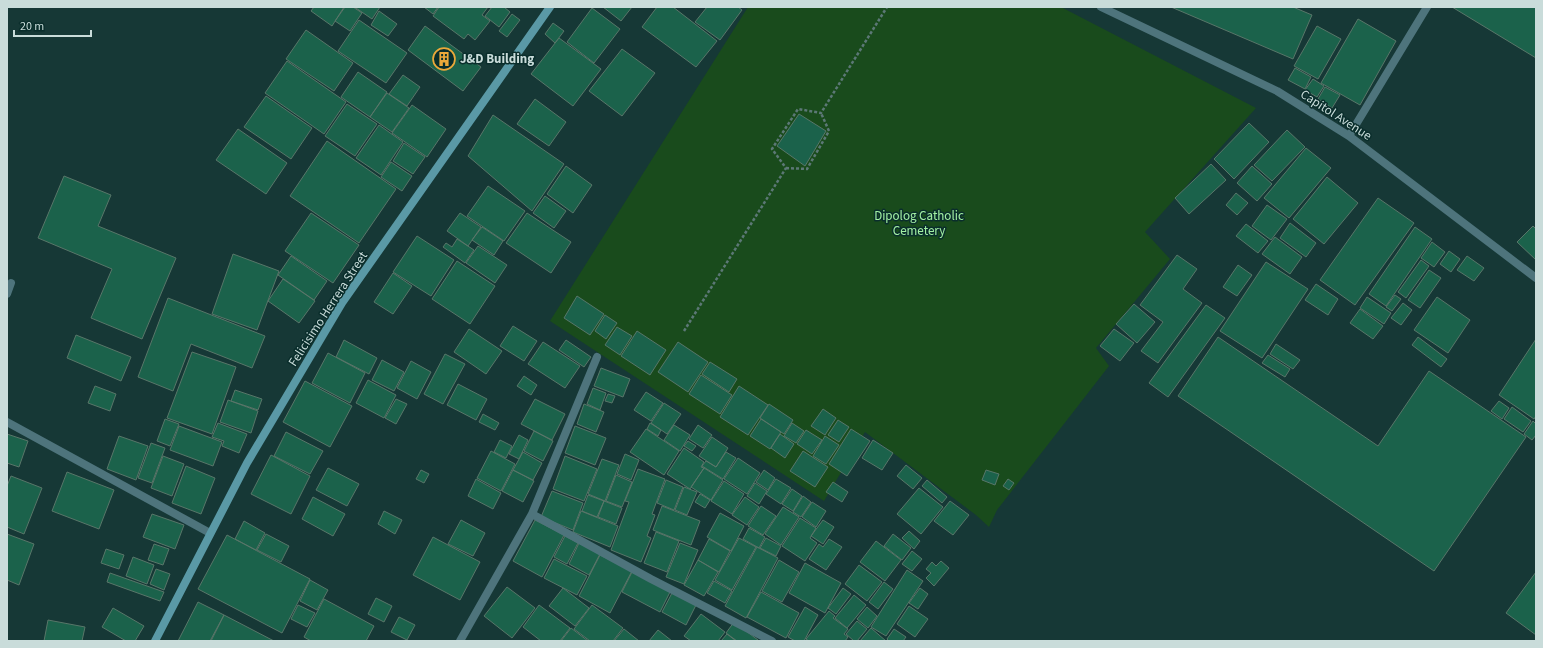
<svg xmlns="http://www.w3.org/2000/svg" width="1543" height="648" viewBox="0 0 1543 648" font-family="'Source Sans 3',sans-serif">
<rect width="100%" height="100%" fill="#163836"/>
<path fill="#194b1c" d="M748 7H1061L1256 108 1145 232 1170 259 1096 348 1109 366 997 510 989 527 976 515 865 432 824 501 550 321Z"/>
<path fill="#1b624b" stroke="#587669" d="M314 7H344L332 26 311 11Z
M345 7H353L362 13 350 31 335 21Z
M357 7H380L372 19 356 8Z
M424 7H438L433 14Z
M439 7H488L482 15 490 21 475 40 468 34 464 39 433 16Z
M492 7H504L510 12 499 27 485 16Z
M603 7H632L621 21Z
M657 7H673L717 41 696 67 642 27Z
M707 7H738L742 10 720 40 695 22Z
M1171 7H1293L1312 15 1293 59Z
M1452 7H1536V58Z
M592 8 620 29 594 63 567 42Z
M379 11 397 24 388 36 371 25Z
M512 14 520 20 507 37 499 31Z
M1358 19 1396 41 1360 105 1321 83Z
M359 20 407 53 386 83 338 51Z
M553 23 564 31 555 43 545 34Z
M425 26 481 67 463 91 408 50Z
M1317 26 1341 39 1318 79 1294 66Z
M306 30 353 63 334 91 286 59Z
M559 38 601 69 573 106 531 74Z
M622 49 655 73 622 116 589 91Z
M287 61 346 102 324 134 265 93Z
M1295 68 1311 77 1305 89 1288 80Z
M358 72 387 92 370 117 341 97Z
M403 75 420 87 407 106 389 94Z
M1313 79 1324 86 1317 97 1305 90Z
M1325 87 1340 95 1332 108 1318 99Z
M387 93 409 108 392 132 370 117Z
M266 96 312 128 291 159 244 127Z
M535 99 566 122 549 146 517 124Z
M347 104 377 124 355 156 325 136Z
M412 105 446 129 427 157 392 133Z
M799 114 826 131 805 166 777 146Z
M493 115 564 164 532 211 468 156Z
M1249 123 1269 142 1234 179 1214 159Z
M379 125 403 142 381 175 356 158Z
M238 129 287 163 266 194 216 160Z
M1287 130 1305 147 1272 181 1254 165Z
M327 141 396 189 359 243 290 196Z
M404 143 425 157 413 174 393 161Z
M1306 148 1331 168 1289 218 1264 198Z
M391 162 412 176 402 191 381 177Z
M1211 164 1226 180 1189 214 1175 198Z
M566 166 592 185 573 213 547 194Z
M1252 166 1272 184 1257 201 1237 183Z
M64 176 111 195 98 226 176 258 142 339 91 318 112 269 38 238Z
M1327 177 1358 203 1324 244 1293 219Z
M488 186 525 211 504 241 467 216Z
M1236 193 1248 203 1237 215 1226 205Z
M545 196 566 211 554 228 533 213Z
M1378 198 1414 223 1355 305 1320 280Z
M1267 205 1287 219 1271 240 1252 226Z
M311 213 359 245 333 283 285 251Z
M460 213 481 227 468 246 447 231Z
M527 213 571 242 551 273 506 243Z
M1290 223 1316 243 1306 257 1280 238Z
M1246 224 1268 241 1258 253 1236 236Z
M1533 226 1536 229V260L1517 242Z
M482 227 503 241 494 255 472 240Z
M1415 227 1432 239 1386 306 1369 294Z
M417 236 454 260 431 296 393 272Z
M1275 237 1302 257 1290 274 1262 254Z
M457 239 474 250 465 263 443 247 446 243 452 247Z
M1432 242 1445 252 1434 267 1421 258Z
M478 246 507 265 495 283 466 263Z
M1449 251 1460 259 1451 272 1440 264Z
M233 254 279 271 257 330 212 314Z
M1177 255 1197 269 1183 289 1202 303 1158 363 1141 351 1163 322 1140 305Z
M291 256 327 281 314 300 278 275Z
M1467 256 1484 268 1474 281 1457 270Z
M1421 260 1429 266 1406 298 1398 292Z
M457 261 495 286 470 324 432 299Z
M1266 262 1308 289 1262 358 1220 331Z
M1238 265 1252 275 1237 296 1223 287Z
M1429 270 1441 278 1420 308 1408 300Z
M393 273 412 286 393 314 374 302Z
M283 279 315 301 299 323 268 301Z
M1316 284 1338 299 1328 315 1305 300Z
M1395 295 1401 299 1392 311 1386 307Z
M577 296 604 314 590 335 564 318Z
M1367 297 1391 313 1384 324 1360 308Z
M1437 297 1470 320 1448 353 1414 330Z
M168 298 265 336 252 368 191 344 173 391 138 377Z
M1403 303 1412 310 1401 325 1391 318Z
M1134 304 1155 322 1137 343 1116 324Z
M1206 305 1225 318 1168 397 1149 383Z
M1360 309 1383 326 1373 339 1350 323Z
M605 315 617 323 606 339 595 331Z
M513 326 537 341 524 361 500 346Z
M617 327 632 336 620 355 605 345Z
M469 329 502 351 486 374 454 352Z
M1114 329 1134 343 1120 361 1100 346Z
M637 331 666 350 650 375 621 356Z
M76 335 131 357 121 381 67 358Z
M1218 337 1378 446 1429 371 1526 437 1434 571 1178 396Z
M1418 337 1447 359 1441 367 1412 345Z
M1536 339V416L1534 419 1499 395Z
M344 340 377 358 369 374 336 357Z
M566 340 591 357 584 367 559 350Z
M543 342 580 366 565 388 528 364Z
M678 342 708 362 688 392 658 372Z
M1276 344 1300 360 1293 369 1270 354Z
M192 352 236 367 212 434 167 418Z
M328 353 365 373 350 403 312 383Z
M445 354 465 364 443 404 424 394Z
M1268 355 1290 369 1285 377 1262 363Z
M382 360 404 372 394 391 372 380Z
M411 361 431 372 417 399 397 388Z
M710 362 737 379 729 392 702 374Z
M601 368 630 379 623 397 594 386Z
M701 375 732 395 720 414 689 394Z
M524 376 537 385 531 395 517 386Z
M368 380 396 395 384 418 356 403Z
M305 381 352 406 330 447 283 422Z
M458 384 487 399 476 420 447 405Z
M95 386 116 394 110 411 88 403Z
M739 386 768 405 748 435 720 417Z
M593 388 606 393 600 410 587 404Z
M235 390 262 399 258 410 231 401Z
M646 392 663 403 651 421 634 410Z
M608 394 615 396 612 403 605 401Z
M396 399 407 404 396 424 385 418Z
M535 399 565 414 552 440 521 424Z
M228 400 258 411 251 433 220 422Z
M1499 401 1509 408 1502 419 1491 411Z
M664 403 681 414 667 434 651 423Z
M584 404 604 412 596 432 577 424Z
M769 404 793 420 784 434 760 418Z
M1512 407 1531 421 1523 432 1504 419Z
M823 409 836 418 825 435 811 426Z
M483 414 499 423 495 430 479 422Z
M165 419 179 424 170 446 157 441Z
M761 419 781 432 770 449 750 436Z
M838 420 849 427 839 442 828 435Z
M1533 421 1536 424V435L1532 440 1524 434Z
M218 423 247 434 239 453 222 446 224 441 212 437Z
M650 423 661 430 658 436 647 429Z
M792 423 804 431 796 443 784 436Z
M674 425 690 435 680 451 664 440Z
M698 425 712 435 703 448 689 439Z
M179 426 222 442 213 466 170 450Z
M575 426 606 438 595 465 565 453Z
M646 429 679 451 664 475 630 452Z
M851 429 870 441 847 476 829 464Z
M806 430 822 440 812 454 797 444Z
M534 431 553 441 543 461 524 451Z
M286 432 323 451 310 474 274 456Z
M7 434 28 441 19 467 7 463Z
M780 434 794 444 785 458 771 448Z
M519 435 528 440 519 459 509 454Z
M119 436 148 446 136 480 107 469Z
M825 436 839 445 826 464 813 456Z
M712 437 728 448 716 467 699 456Z
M500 440 512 446 506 458 494 452Z
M873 440 893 453 882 470 862 458Z
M688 441 696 446 692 451 684 446Z
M151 443 165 448 152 483 138 478Z
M684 448 704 462 701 467 704 468 690 489 667 474Z
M491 451 515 464 501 491 477 478Z
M803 451 828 467 815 487 790 471Z
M523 452 542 463 533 480 513 470Z
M726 452 736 458 723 479 702 466 706 461 716 467Z
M625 454 639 460 631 480 617 474Z
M271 455 310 476 291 514 251 494Z
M163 456 184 464 172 496 151 488Z
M565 456 597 469 584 501 553 489Z
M738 458 760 473 747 494 724 479Z
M602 459 619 465 605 501 588 494Z
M906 465 922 478 913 489 897 476Z
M186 466 215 478 201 514 172 503Z
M328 468 359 484 347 506 316 490Z
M704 468 723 480 711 500 691 487Z
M638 469 665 479 652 514 655 515 647 536 651 538 641 562 611 550 629 502 625 501Z
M421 470 429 474 424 483 416 479Z
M513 470 534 481 523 502 502 491Z
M764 470 775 478 768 490 756 482Z
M986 470 999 474 995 485 982 480Z
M67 472 114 490 99 529 52 511Z
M616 475 632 482 622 507 606 501Z
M11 476 42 488 24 534 7 527V486Z
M476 479 501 493 493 509 468 496Z
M776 479 791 488 781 504 766 494Z
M1008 479 1014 483 1009 490 1003 486Z
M666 480 683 487 674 510 657 503Z
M927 480 947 497 942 503 922 486Z
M724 481 744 494 732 514 711 501Z
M833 482 848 492 842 502 826 492Z
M755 483 767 491 759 504 747 496Z
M684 487 697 492 687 515 675 510Z
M919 488 943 507 921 534 897 514Z
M792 489 802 496 793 511 782 504Z
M552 491 583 503 573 530 541 517Z
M700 494 710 500 705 508 695 502Z
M588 495 604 501 597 517 582 511Z
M803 496 811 502 801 517 793 512Z
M313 497 345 514 333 536 302 519Z
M745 497 759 507 747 525 732 515Z
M604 501 622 508 616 524 598 517Z
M950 501 969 515 953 535 934 521Z
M812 502 826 511 816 527 802 517Z
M662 506 700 521 691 545 653 530Z
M761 506 776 516 763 535 748 526Z
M783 507 799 517 781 545 765 534Z
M384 511 402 520 395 534 378 524Z
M581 511 618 526 610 547 573 532Z
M720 513 744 526 731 551 707 537Z
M152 514 184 525 175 549 143 537Z
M800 518 816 528 810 538 817 543 805 561 782 546Z
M461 520 485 533 473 556 448 544Z
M535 520 564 535 542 577 513 561Z
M823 520 834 527 823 544 811 536Z
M244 521 265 533 256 550 235 539Z
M749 528 765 537 759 548 743 539Z
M909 531 920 541 914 549 902 538Z
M656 532 679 541 667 572 644 563Z
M7 534 34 544 19 585 7 580Z
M266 534 289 546 281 562 257 550Z
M893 534 911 548 902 560 884 546Z
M227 535 310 579 282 633 198 589Z
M565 536 578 543 567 564 554 557Z
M433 537 480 562 460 600 413 575Z
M739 538 756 547 732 590 715 580Z
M766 538 781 546 776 556 760 548Z
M709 539 730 551 719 572 698 560Z
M829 539 842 547 826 570 809 559 819 544 823 547Z
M876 541 901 560 885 581 860 562Z
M579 543 600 554 589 575 569 564Z
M680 543 698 550 684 584 666 577Z
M154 544 169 549 163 565 148 560Z
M757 547 778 558 746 618 725 606Z
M106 549 124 555 119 569 101 563Z
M912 551 922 559 912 571 902 564Z
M600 555 632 571 610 613 579 596Z
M133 557 154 565 147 584 126 576Z
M554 559 587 576 577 595 544 578Z
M698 560 718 572 704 596 684 585Z
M779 560 799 572 782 602 762 591Z
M941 561 949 568 934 586 926 578 931 573 926 569 932 562 936 566Z
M805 563 841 583 825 613 789 593Z
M859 565 882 582 867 601 845 584Z
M156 569 170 574 164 590 150 584Z
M907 570 923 581 886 636 871 627Z
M632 572 670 592 660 612 622 592Z
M1536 572V635L1506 613Z
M110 573 164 592 160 601 107 582Z
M310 580 328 590 317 610 300 601Z
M714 581 732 591 725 603 707 593Z
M884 582 893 589 878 609 869 602Z
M507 587 535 608 512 638 484 616Z
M563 588 589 608 575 626 549 606Z
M843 588 851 594 836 614 828 608Z
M920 588 928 594 918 609 909 603Z
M761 592 799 613 786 638 747 617Z
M672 593 696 605 686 625 662 612Z
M854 595 866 605 847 628 835 618Z
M376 598 392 606 384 622 368 614Z
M324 599 374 626 366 641H311L304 637Z
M198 602 224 615 210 641H178Z
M298 605 315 613 307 627 291 619Z
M539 605 570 628 560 641H541L523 627Z
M592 605 623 628 613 641H590L574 629Z
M909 606 928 619 915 637 897 624Z
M805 607 818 615 804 641H795L788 637Z
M867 607 877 616 868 628 857 619Z
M113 608 144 626 135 641H126L102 627Z
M829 611 835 616 833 618 848 629 844 634 848 637 845 641H809L806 639Z
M701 614 725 632 718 641H691L684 636Z
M224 615 274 641H211Z
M399 617 415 625 407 640 391 632Z
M48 620 85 627 82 641H44Z
M857 621 867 629 857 641H854L846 634Z
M734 622 758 640 757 641H737L726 633Z
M571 628 588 641H561Z
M871 628 886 641H860Z
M624 629 639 641H614Z
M894 629 906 637 903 641H889L887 639Z
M658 630 672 641H649Z
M727 634 736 641H721Z"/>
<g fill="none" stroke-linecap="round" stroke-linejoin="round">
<path stroke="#5c7876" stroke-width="2.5" stroke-dasharray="3 2" stroke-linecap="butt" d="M786 168 807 169 829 131 821 113
M684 331 786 168 772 149 798 109 821 113 887 7"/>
<path stroke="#4e747c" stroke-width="8" d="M1101 7 1277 91 1349 136 1536 278
M1349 136 1427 7
M7 294 11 283
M7 422 210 533
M532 514 651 579 772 641
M460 641 532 514 597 357"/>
<path stroke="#5a99a6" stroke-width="8" d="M155 641 247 463 342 303 550 7"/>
</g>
<defs>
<g id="building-ring" transform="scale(1.15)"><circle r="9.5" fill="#0a2e2c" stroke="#eba93a" stroke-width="1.5"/><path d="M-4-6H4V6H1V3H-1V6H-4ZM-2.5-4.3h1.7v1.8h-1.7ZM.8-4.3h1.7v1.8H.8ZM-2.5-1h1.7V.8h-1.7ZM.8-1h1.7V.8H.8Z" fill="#eba93a"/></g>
</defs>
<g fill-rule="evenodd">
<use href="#building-ring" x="444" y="59"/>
</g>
<g text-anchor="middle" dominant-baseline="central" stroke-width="3" stroke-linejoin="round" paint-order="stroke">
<g font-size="13" font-weight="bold" fill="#c9dcda" stroke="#0a2e2c" text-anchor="start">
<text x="460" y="59">J&amp;D Building</text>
</g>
<g font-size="13" fill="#c9dcda" stroke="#0a2e2c">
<text transform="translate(1336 115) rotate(33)">Capitol Avenue</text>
<text transform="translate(328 309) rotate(-57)">Felicisimo Herrera Street</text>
</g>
<g font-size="13" fill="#a3f0a3" stroke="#0a2e2c">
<text x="919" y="216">Dipolog Catholic<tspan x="919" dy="15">Cemetery</tspan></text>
</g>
</g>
<rect width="1543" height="648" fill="none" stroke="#c9dcda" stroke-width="16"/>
<path d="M14 30v6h77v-6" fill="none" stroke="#c9dcda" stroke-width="2"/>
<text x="20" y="30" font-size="12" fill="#c9dcda" stroke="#0a2e2c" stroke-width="3" paint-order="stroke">20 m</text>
</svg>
